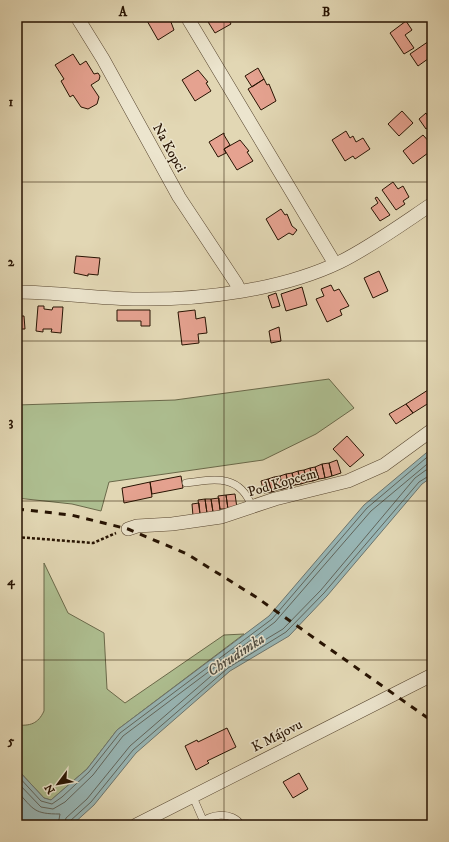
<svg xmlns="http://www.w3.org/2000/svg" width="449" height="842" viewBox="0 0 449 842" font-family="'IM FELL DW Pica',serif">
<rect width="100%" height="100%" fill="#e2d7b4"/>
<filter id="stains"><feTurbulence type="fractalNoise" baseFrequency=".005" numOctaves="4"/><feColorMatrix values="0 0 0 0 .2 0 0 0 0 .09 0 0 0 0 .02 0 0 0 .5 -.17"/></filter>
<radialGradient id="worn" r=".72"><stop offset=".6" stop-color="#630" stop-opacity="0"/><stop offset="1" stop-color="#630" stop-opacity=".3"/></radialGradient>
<path fill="#aebf91" stroke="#6a694a" d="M329 379 354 408 316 434 263 460 109 482 101 511 72 504 17 498V405L175 400Z
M44 563 68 613 104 633 107 689 125 703 224 635 244 634 117 730 87 769 51 800 44 798 17 769V725C30 726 38 724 44 711Z"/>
<path fill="#98b7b7" stroke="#6b756f" d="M432 448V477L422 484 327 596 289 636 230 671 136 753 94 805 72 825H17V769L44 798 51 800 87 769 117 730 269 616 364 505Z"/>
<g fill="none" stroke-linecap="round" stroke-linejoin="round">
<path stroke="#60655c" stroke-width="1" d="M17 775 41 801 52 804 62 797 89 772 120 733 272 619 367 508 432 453
M17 782 41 807 53 809 65 802 93 775 123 736 275 622 371 511 432 460
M17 791C34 810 34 814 60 814L58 825
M64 825 66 818 87 799 130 746 225 664 283 629 321 590 415 478 426 470 432 469
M69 825 70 821 91 802 133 750 228 668 286 632 324 593 419 482 432 474"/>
</g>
<path fill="#e5a290" stroke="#271302" d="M149 17H169L174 30 158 40 146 19Z
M205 17H227L231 24 215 33Z
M406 21 412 30 405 35 414 48 404 54 390 33Z
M432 39V56L418 66 410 54Z
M73 54 80 65 86 61 94 74 98 73 100 76 99 80 91 85 99 97 97 104 88 109 81 107 73 95 70 97 61 81 64 79 55 65Z
M258 68 264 79 252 87 245 76Z
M198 70 208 82 206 83 211 91 195 101 182 80Z
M264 79 267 85 269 84 276 101 261 110 248 89Z
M402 111 413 123 399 136 388 124Z
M426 113 432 125 426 129 419 119Z
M346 131 350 138 353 136 356 142 363 138 370 149 355 159 353 156 345 161 332 140Z
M224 133V135L230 145 224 149 226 153 218 157 209 142Z
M423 135 432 145V157L428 153 413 164 403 151Z
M240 140 249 151 247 152 253 161 237 170 224 149Z
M393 182 398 189 403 186 409 197 403 201 405 204 396 210 382 190Z
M377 197 390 215 380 221 371 208 378 203 375 198Z
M281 209 285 215 287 214 292 226 297 230 293 235 289 233 278 240 266 219Z
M76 256 100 258 98 275 88 274V276L74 273Z
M379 271 388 291 373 298 364 278Z
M331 285 334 291 339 289 349 306 340 310 342 315 327 322 316 299 324 296 321 289Z
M302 287 307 305 286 311 281 294Z
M276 293 280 306 272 308 268 296Z
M38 306H44V309L52 310 53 307H63L61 333 51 332 52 329H43V332L36 331Z
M117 310H150V326H141V321H117Z
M195 310 196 319 205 317 207 333 198 334 199 343 182 345 178 312Z
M17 316H24L25 329H17Z
M279 327 281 341 271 343 269 331Z
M428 390 432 395V401L413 413 406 404Z
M406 404 413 413 396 424 389 414Z
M347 436 364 455 350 467 333 449Z
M337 460 341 473 332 476 329 463Z
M329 463 332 476 325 478 322 464Z
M322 464 325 478 319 479 315 467Z
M315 467 319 479 313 481 310 468Z
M310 468 313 481 307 482 304 470Z
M304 470 307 482 301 484 298 471Z
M298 471 301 484 295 485 292 473Z
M292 473 295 485 289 487 286 474Z
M286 474 289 487 283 489 280 476Z
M181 476 183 488 152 494 150 482Z
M280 476 283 489 277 490 274 477Z
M274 477 277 490 272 492 268 479Z
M268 479 272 492 264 493 261 481Z
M150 482 152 497 124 503 122 488Z
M235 494 237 508 228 509 226 495Z
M226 495 228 509H220L218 496Z
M219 498 220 511 213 512 211 499Z
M205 499H211L213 512 207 513Z
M205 499 207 513 200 514 198 500Z
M199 503 200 514 193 516 192 504Z
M227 728 236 747 207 761 209 763 196 770 185 746 197 740 198 742Z
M299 773 308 789 293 798 283 782Z"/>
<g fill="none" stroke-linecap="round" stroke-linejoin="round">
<g stroke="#56442e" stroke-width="8">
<path id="lane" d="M186 483C215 479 240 474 252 507
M193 797 203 820
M200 825C208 813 233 811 241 825"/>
</g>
<g stroke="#56442e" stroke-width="14">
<path id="street" d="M77 17 103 59 179 197 236 283 240 291
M187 17 335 264
M17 292C58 292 98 299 138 299 202 300 282 290 340 262 372 246 402 224 432 204
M128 529 137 526 172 524 221 517 275 499 348 481 384 465 432 430
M136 825 432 675"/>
</g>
<path stroke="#271302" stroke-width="2.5" stroke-dasharray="3 2" stroke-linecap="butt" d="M17 537 93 543 116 533"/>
<use href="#lane" stroke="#ece5ce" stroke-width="7"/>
<use href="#street" stroke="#ece5ce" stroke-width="13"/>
<path stroke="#271302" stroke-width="3" stroke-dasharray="7 7" stroke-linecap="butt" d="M17 509 71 515 128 529 187 554 256 597 432 721"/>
</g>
<path fill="none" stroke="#271302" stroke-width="1" stroke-opacity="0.55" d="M224 17V825M17 182H432M17 341H432M17 501H432M17 660H432"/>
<g text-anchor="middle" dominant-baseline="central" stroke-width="3" stroke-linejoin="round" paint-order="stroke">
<g font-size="14" fill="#271302" stroke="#ece5ce">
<text transform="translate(169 148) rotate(61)">Na Kopci</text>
<text transform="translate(282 483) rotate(-16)">Pod Kopcem</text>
<text transform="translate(277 736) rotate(-27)">K Májovu</text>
</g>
<g font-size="15" font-style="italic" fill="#4f4c41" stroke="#ece5ce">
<text transform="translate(236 655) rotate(-33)">Chrudimka</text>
</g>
</g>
<rect width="449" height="842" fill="none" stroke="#e2d7b4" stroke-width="44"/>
<g transform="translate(58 784) rotate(238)" stroke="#ece5ce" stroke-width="3" paint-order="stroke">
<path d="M0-3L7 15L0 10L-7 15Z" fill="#271302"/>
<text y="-6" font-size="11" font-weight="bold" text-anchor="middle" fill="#271302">N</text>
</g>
<rect x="22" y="22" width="405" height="798" fill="none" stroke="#271302" stroke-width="1.5"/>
<g font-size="13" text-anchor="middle" font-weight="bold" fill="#271302">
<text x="123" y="16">A</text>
<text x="326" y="16">B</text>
<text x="11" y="106">1</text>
<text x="11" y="266">2</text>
<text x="11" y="426">3</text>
<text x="11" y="585">4</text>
<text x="11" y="745">5</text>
</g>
<rect width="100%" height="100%" filter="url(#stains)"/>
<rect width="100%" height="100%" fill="url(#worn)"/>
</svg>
